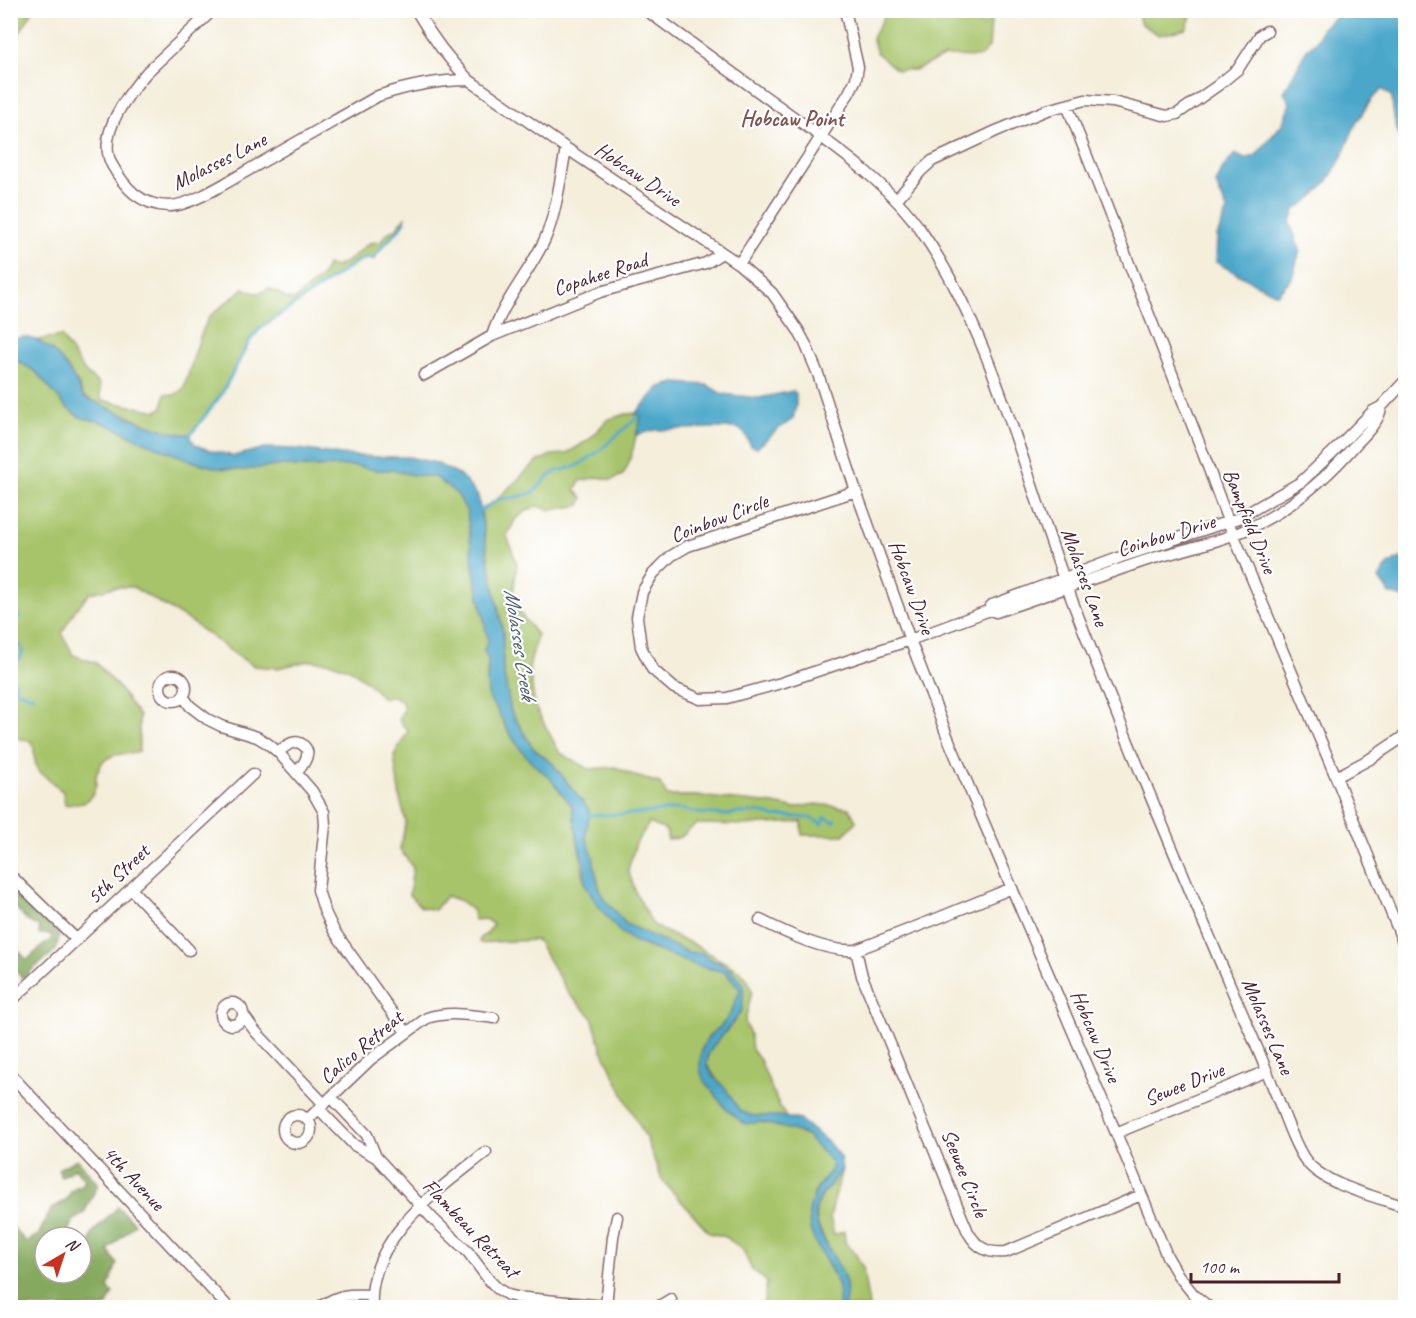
<svg xmlns="http://www.w3.org/2000/svg" width="1416" height="1318" viewBox="0 0 1416 1318" font-family="Caveat,sans-serif">
<rect width="100%" height="100%" fill="#fff"/>
<filter id="ink" filterUnits="userSpaceOnUse"><feTurbulence type="fractalNoise" baseFrequency=".0167" numOctaves="2"/><feDisplacementMap in="SourceGraphic" scale="12" xChannelSelector="R" yChannelSelector="G"/><feConvolveMatrix kernelMatrix="1 2 1 2 8 2 1 2 1" color-interpolation-filters="sRGB"/></filter>
<filter id="wash" filterUnits="userSpaceOnUse"><feTurbulence type="fractalNoise" baseFrequency=".008" numOctaves="4" result="noise"/><feDisplacementMap in="SourceGraphic" scale="24" xChannelSelector="R" yChannelSelector="G"/><feGaussianBlur stdDeviation="1.35" result="paint"/><feColorMatrix in="noise" values="0 0 0 0 0 0 0 0 0 0 0 0 0 0 0 0 0 1.4 0 .05"/><feComposite in="paint" operator="in"/></filter>
<g filter="url(#wash)">
<rect width="100%" height="100%" fill="#f4eedb"/>
<path fill="#a7c46b" stroke="#78724b" stroke-width="1.5" d="M11 10 33 11 11 46 10 11Z
M887 11H964L983 24 991 21 989 47 980 57 945 56 915 70H897L877 53 872 38Z
M1138 11V10L1193 11 1186 29 1159 35 1140 23Z
M405 217V222C396 236 381 244 374 259H368L358 261 262 327 251 339 221 395 191 434C162 436 111 408 83 396L78 383 37 340 61 336 85 372 99 384 101 400 157 411 162 408 165 394 175 395 184 388 200 337 209 317 244 288C255 293 258 296 268 288 279 292 281 298 294 300L322 276 327 265 336 267 348 261 369 243 381 242 386 234 397 228Z
M11 359 20 362 36 372 66 407 79 417 101 422 122 431 142 441 192 461 218 468 244 470 283 465 296 467 356 466 375 470H392L413 475 435 477 458 495 467 512 474 571 488 640 484 651 488 659 487 684 489 699 497 710 508 731 519 747 530 761 549 777 572 806 585 884 597 904 618 930 635 942 695 965 725 972 740 989 732 1013 721 1026 709 1036 701 1050 724 1107 760 1122 792 1130 807 1136 832 1162V1170L821 1182 812 1197 823 1256 835 1278 839 1290V1307H763L767 1282 751 1268 743 1250 726 1237 710 1233 662 1180 646 1138 625 1098 602 1050 592 1017 569 994 537 940 491 942 483 944 479 942 481 937 487 934 493 924 485 919 474 920 473 911 461 901 446 896 435 910 421 907 409 895 413 868 400 849 406 822 400 799 394 756 408 731 399 720 404 708 401 700 391 696 383 698 367 682 350 669 328 662 308 661 278 668 254 666 236 655 190 621 133 587H115L90 593 75 610 62 633 73 655 96 663 118 687 139 716V752L114 755 103 761 96 775V785L93 794 84 803 65 805 63 792 37 769 34 756V747L31 741 11 737Z
M642 413C635 434 634 456 623 475L611 480 598 477 580 481 575 490 583 498 580 505 552 510 537 506 525 512 515 520 507 536 517 564 512 603 537 635 529 668 535 707 560 753 589 769 615 767 638 777 660 783 667 796H697L774 804 793 808 816 804 849 808 856 821 844 835H802V822L749 825 696 824 681 837 668 840 666 830 649 823 636 843 628 870 636 893 653 925 680 939 691 943 740 971 748 980 752 991 745 1022 750 1035 752 1050 760 1060 773 1092 786 1118 752 1116 740 1111 707 1065 708 1055 713 1046 732 1024 742 1009 744 985 731 970 722 964 709 959 702 953 687 952 626 924 602 896 586 838V830L565 781 553 764 533 748 511 712 503 669V632L489 563 481 510 494 502 535 463 551 455 566 454 590 439 607 420 626 414Z
M842 1169 830 1217 834 1235 844 1231 845 1242 856 1255 863 1268 869 1307H844L846 1284 821 1232 817 1223 816 1208 823 1194Z"/>
<path fill="#85aa5f" stroke="#686445" stroke-width="1.5" d="M15 895 31 903 59 935 56 950 22 978 11 964V944H12L27 960 46 943 51 941V934H39V926L29 922 12 904Z
M77 1159 98 1184 84 1213 72 1222 66 1237H45V1273H81V1248L86 1251 94 1231 118 1207 135 1224 108 1250 117 1264 108 1288 113 1293 106 1307 58 1308 56 1306 54 1308 11 1307V1302L18 1295 21 1287 17 1278 11 1281V1225L26 1242 38 1235 52 1208 65 1201 73 1189 86 1182 75 1168 61 1177 58 1169Z"/>
<path fill="#4ca7ca" stroke="#4b637a" stroke-width="1.5" d="M1342 11H1405V149C1396 130 1393 119 1392 97L1382 89 1371 100 1355 125 1341 159 1327 182 1313 197 1295 210 1290 223 1300 250 1292 278 1277 294 1254 283 1216 262 1217 237 1227 210 1216 184 1223 168 1235 154 1245 159 1256 155 1283 123 1290 103 1284 92 1307 49 1316 42 1322 28Z
M23 337C52 339 73 373 83 397 110 408 164 436 191 434V439L196 445 209 450 234 456 265 448 299 449 341 455 379 457H409L436 463 461 476 478 496 489 563 503 632V669L511 712 533 748 553 764 589 810V818L586 830V838L593 856 597 881 602 896 626 924 687 952 702 953 709 959 722 964 731 970 744 985 742 1009 732 1024 713 1046 708 1055 707 1066 713 1076 725 1088 740 1111 754 1116H779L800 1120 828 1142 840 1157 842 1169C834 1182 820 1193 816 1208 811 1233 842 1261 846 1284 847 1292 846 1301 844 1307H839C839 1301 840 1295 838 1289 836 1275 827 1262 820 1251 800 1220 809 1195 832 1170V1162L807 1136 792 1130 760 1122 745 1124C729 1113 723 1107 713 1091 711 1088 708 1086 706 1084 697 1070 699 1053 707 1039 711 1034 716 1031 721 1026 732 1015 735 1003 740 989L725 972 695 965 635 942 618 930 597 904 585 884 584 864 578 842 572 806 549 777 530 761 519 747 508 731 497 710 489 699 487 684 488 659 484 651 488 640 474 571 467 512 458 495 435 477 413 475 392 470H375L356 466 296 467 283 465 244 470 218 468 192 461 142 441 122 431 101 422 80 417 66 407 36 372 20 362 11 359V340Z
M675 383 707 385 722 394 759 398 793 391 796 394V405L793 419 777 430 757 448 751 446 745 434 738 428H713L655 430 636 435 642 414H635L660 387Z
M1405 557 1406 598H1404L1390 594 1379 579C1385 567 1392 560 1405 557Z"/>
<g fill="none" stroke-linecap="round" stroke-linejoin="round">
<path stroke="#4ca7ca" stroke-width="3" d="M191 434 221 395 250 340 262 327 358 261 366 258 374 259C381 244 396 236 405 222
M481 510 499 499 518 497 534 492 548 477 555 472 577 466 598 452 642 413
M10 610 19 616 10 626
M10 636 18 643 23 651 21 657 10 667
M10 677 15 682V690L33 696
M589 815 633 814 680 809 699 813 730 815 733 813H743L746 814 749 812C751 813 754 812 756 812 763 812 770 815 775 817L779 816 810 818 822 824 825 817 834 822 836 820"/>
</g>
</g>
<g filter="url(#ink)">
<g fill="none" stroke-linecap="round" stroke-linejoin="round">
<g stroke="#866769" stroke-width="13">
<path id="minor" d="M213 10 147 72C127 95 96 135 112 165 125 188 140 205 168 206 191 207 237 176 259 164 298 141 338 119 378 96 408 86 438 80 469 80
M416 10C431 36 448 59 469 80L566 148 739 264 772 293 798 330 805 343 818 374 856 491 910 640 948 738 1116 1133 1167 1256 1178 1275 1194 1295 1210 1308
M646 10C692 44 738 77 784 110 832 145 888 182 922 232 993 336 1023 470 1067 587 1117 719 1172 848 1227 978 1242 1014 1259 1050 1273 1087 1282 1107 1293 1144 1306 1161 1324 1185 1377 1197 1406 1207
M1067 105 1200 445 1231 529 1336 777 1406 949
M896 200 921 171 932 161 996 131 1047 110 1085 100 1113 102 1167 116 1177 114 1217 86 1238 69 1260 35 1267 31
M739 264 849 93 856 79 858 67 845 10
M492 336 600 292 706 263 722 253
M424 375 492 336C503 301 530 272 545 239 556 214 561 176 566 148
M856 491 688 546 671 556 653 574 642 592 637 617 641 647 652 669 674 688 700 699 727 698 781 683 910 640 990 610 996 612C1045 595 1094 578 1144 561 1176 551 1214 544 1245 530 1288 511 1325 480 1356 444 1364 436 1381 419 1381 407
M990 610V607L992 605 1121 557 1239 518 1301 482 1332 453 1373 411 1381 407 1406 380
M160 688a13 13 0 1 1 26 0a13 13 0 1 1-26 0Z
M183 696 190 706 207 719 221 726 257 737 267 743 278 752 312 791 324 812 325 825 318 890 324 910 334 931 406 1032
M278 752C286 746 296 737 304 746 307 749 308 751 307 755 306 762 301 767 297 772
M1336 777 1370 759 1406 735
M10 875 77 940
M131 889 189 950
M760 920C786 933 827 953 856 950L931 921 1012 888
M856 950 862 976 968 1232C977 1248 988 1254 1006 1252L1141 1195
M10 1002 253 774
M221 1014a11 11 0 1 1 22 0a11 11 0 1 1-22 0Z
M244 1016 255 1031 324 1104
M10 1074 229 1308
M331 1097 367 1135 376 1157 433 1219 468 1252 489 1280 498 1289 508 1295 516 1297 625 1308
M319 1109 354 1145 376 1157
M283 1129a14 14 0 1 1 28 0a14 14 0 1 1-28 0Z
M307 1120 371 1059 427 1018C449 1011 471 1015 494 1018
M1116 1133 1267 1071
M606 1305 613 1237 617 1217
M318 1308C339 1294 348 1294 371 1295
M372 1308C367 1238 437 1191 486 1152
M656 1308 671 1299"/>
</g>
<use href="#minor" stroke="#fff" stroke-width="10"/>
</g>
</g>
<g text-anchor="middle" dominant-baseline="central" stroke-width="4.5" stroke-linejoin="round" paint-order="stroke">
<g font-size="21" fill="#4a1f2b" stroke="#fff">
<text transform="translate(219 161) rotate(-27)">Molasses Lane</text>
<text transform="translate(638 174) rotate(34)">Hobcaw Drive</text>
<text transform="translate(600 274) rotate(-18)">Copahee Road</text>
<text transform="translate(719 518) rotate(-21)">Coinbow Circle</text>
<text transform="translate(1250 521) rotate(68)">Bampfield Drive</text>
<text transform="translate(1166 535) rotate(-17)">Coinbow Drive</text>
<text transform="translate(1085 577) rotate(70)">Molasses Lane</text>
<text transform="translate(912 587) rotate(70)">Hobcaw Drive</text>
<text transform="translate(118 874) rotate(-43)">5th Street</text>
<text transform="translate(1268 1026) rotate(67)">Molasses Lane</text>
<text transform="translate(1096 1036) rotate(67)">Hobcaw Drive</text>
<text transform="translate(361 1047) rotate(-40)">Calico Retreat</text>
<text transform="translate(1184 1084) rotate(-22)">Sewee Drive</text>
<text transform="translate(965 1173) rotate(68)">Seewee Circle</text>
<text transform="translate(134 1178) rotate(47)">4th Avenue</text>
<text transform="translate(471 1228) rotate(46)">Flambeau Retreat</text>
</g>
<g font-size="22" font-weight="bold" fill="#825351" stroke="#fff">
<text x="792" y="119">Hobcaw Point</text>
</g>
<g font-size="22" font-style="italic" fill="#4b5c73" stroke="#fff">
<text transform="translate(520 644) rotate(81)">Molasses Creek</text>
</g>
</g>
<rect width="1416" height="1318" fill="none" stroke="#fff" stroke-width="36"/>
<g transform="translate(63 1255) rotate(39)"><circle r="28" fill="#ffffff" stroke="#b7a5aa" stroke-width="1.5"/>
<path d="M0-4.5L10 22L0 15L-10 22Z" fill="#c8321e"/>
<text y="-9" font-size="16" font-weight="bold" text-anchor="middle" fill="#4a1f2b">N</text>
</g>
<path d="M1191 1273v9h148v-9" fill="none" stroke="#4a1f2b" stroke-width="3"/>
<text x="1200" y="1273" font-size="18" fill="#4a1f2b" stroke="#ffffff" stroke-width="4.5" paint-order="stroke">100 m</text>
</svg>
